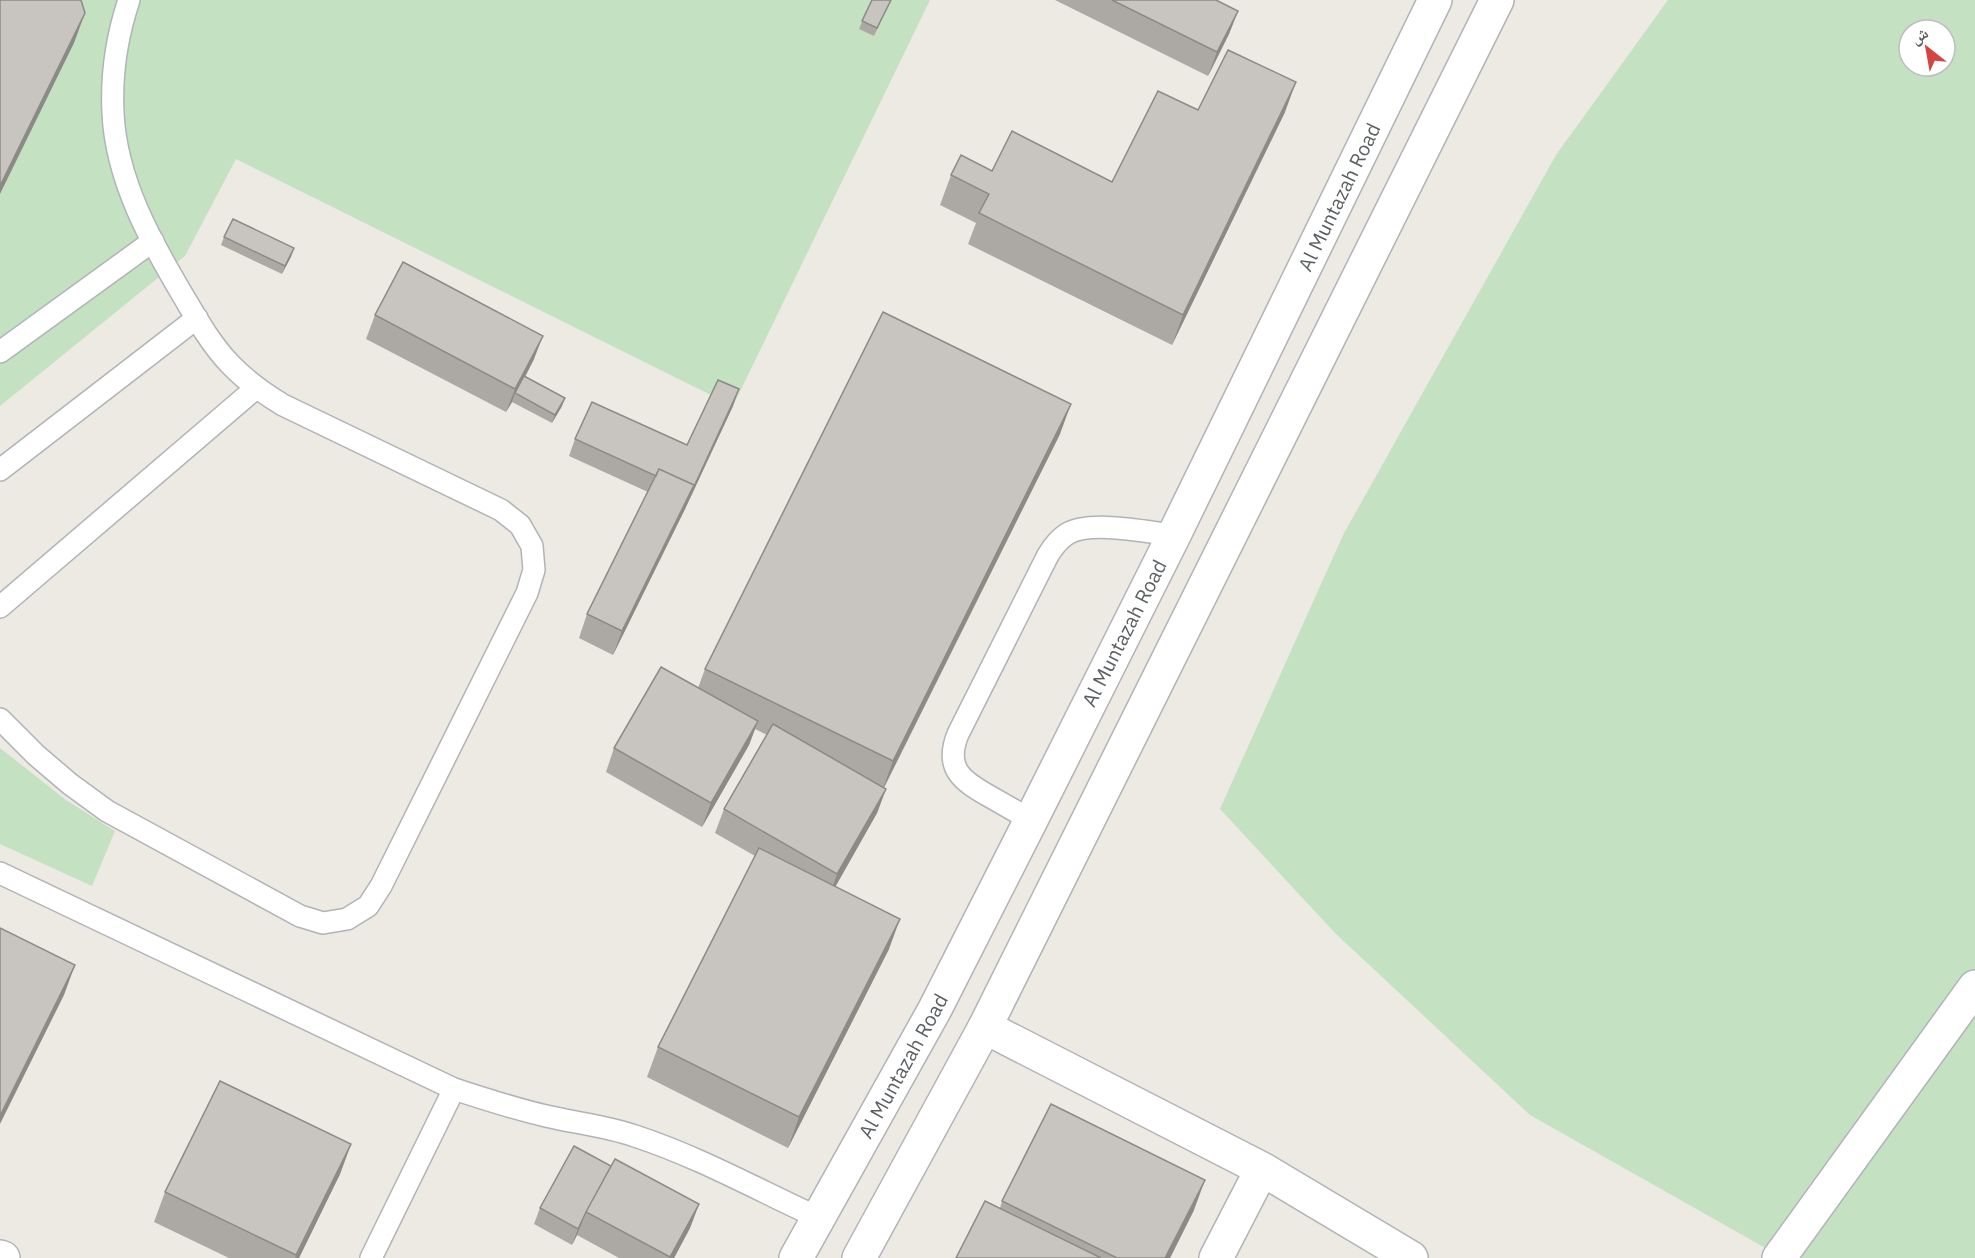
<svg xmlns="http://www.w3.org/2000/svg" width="1975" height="1258" viewBox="0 0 1975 1258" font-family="'IBM Plex Sans','Noto Naskh Arabic',sans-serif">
<rect width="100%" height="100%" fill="#eceae3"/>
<path fill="#c4e1c2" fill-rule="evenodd" d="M0 0H930L733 406 236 159 185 256 0 406Z
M1668 0H1975V1258H1783L1530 1115 1335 933 1220 809 1343 535 1556 155ZM1909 30H1945V66H1909Z
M0 748 66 800 115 831 92 886 0 844Z"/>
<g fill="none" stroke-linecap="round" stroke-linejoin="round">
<g stroke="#b0b4b7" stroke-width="24">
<path id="service" d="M0 352 153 241
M0 470 197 318
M0 607 256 388
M0 719 36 755 70 784 107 811 300 916 323 923 347 919 368 906 381 886 527 593 534 570 532 546 520 525 501 510 283 405C263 393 245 380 229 363 211 344 198 321 185 299 151 242 116 180 113 113 111 74 117 36 129 0
M1031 820C1017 812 1003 804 989 796 962 781 944 768 958 734L1048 555C1053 547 1059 539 1067 534 1090 520 1146 532 1174 535
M0 873 454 1089C485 1099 515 1109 546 1116 576 1123 606 1126 635 1136 699 1157 758 1190 819 1218
M371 1258 454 1089"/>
</g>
<g stroke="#b0b4b7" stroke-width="36">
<path id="minor" d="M985 1027 1262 1169 1411 1258
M1216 1258 1262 1169
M1779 1258 1975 987"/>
</g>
<g stroke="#b0b4b7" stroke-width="36">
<path id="tertiary" d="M796 1258 935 1009 1031 820 1174 535 1435 0
M859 1258 985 1027 1497 0"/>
</g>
<g stroke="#b0b3b7" stroke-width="36">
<path id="secondary" d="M0 1257 3 1258"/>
</g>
<use href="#service" stroke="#fff" stroke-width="21"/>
<use href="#minor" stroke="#fff" stroke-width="33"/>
<use href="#tertiary" stroke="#fff" stroke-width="33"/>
<use href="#secondary" stroke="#fff" stroke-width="33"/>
</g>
<path fill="#aca9a5" d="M872 0H891L874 36 859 29Z
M1055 0H1216L1238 11 1229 34 1208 76Z
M1198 110 1285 112 1172 345 968 244 976 223 940 205 951 175 992 171 1112 182Z
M224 237 294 248 282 274 221 245Z
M375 315 534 359 525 377 562 406 552 423 512 402 506 412 366 339Z
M733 406 685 509 613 655 579 638 587 614 648 492 569 456 575 439 687 445Z
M1060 434 884 788 886 789 877 813 835 887 889 949 788 1148 647 1077 658 1047 755 856 715 833 724 809 767 735 755 729 749 745 702 827 606 772 614 748 698 688 705 669Z
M351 1144 340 1174 299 1258H229L154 1222 165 1192Z
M611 1166 699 1204 690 1228 674 1258H619L577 1235 572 1245 534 1224 540 1208Z
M1002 1201 1194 1210 1170 1258H956L1000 1208Z"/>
<path fill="#8c8a86" d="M1238 11 1229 34 1208 76 1217 52Z
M85 13 74 43 0 194V186Z
M1296 82 1285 112 1172 345 1183 315Z
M294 248 291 257 282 274 285 266Z
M543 336 534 359 516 394 515 393 512 402 506 412 515 389Z
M739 389 733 406 685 509 613 655 622 631 694 485Z
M565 398 562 406 552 423 555 415Z
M1071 404 1060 434 882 791 893 761Z
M758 721 749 745 702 827 711 803Z
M886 789 877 813 829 898 837 874Z
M900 919 889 949 788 1148 799 1117Z
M75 965 64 995 0 1124V1116Z
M351 1144 340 1174 299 1258H295Z
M1205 1180 1194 1210 1170 1258H1165Z
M699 1204 690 1228 674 1258H670Z
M583 1220 577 1235 572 1245 578 1229Z"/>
<path fill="#c8c5c0" stroke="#8c8a86" stroke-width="1.5" d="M0 0H81L85 13 0 186Z
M872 0H891L877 28 862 21Z
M1112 0H1216L1238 11 1217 52Z
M1228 50 1296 82 1183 315 979 213 989 194 951 175 961 155 992 171 1012 131 1112 182 1158 91 1198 110Z
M233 219 294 248 285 266 224 237Z
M403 262 543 336 515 389 375 315Z
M883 312 1071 404 893 761 705 669Z
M524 376 565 398 555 415 515 393Z
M718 380 739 389 691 493 694 485 659 469 656 476 575 439 592 402 687 445Z
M659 469 694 485 622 631 587 614Z
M661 667 758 721 711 803 614 748Z
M773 724 886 789 837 874 724 809Z
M759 848 900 919 799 1117 658 1047Z
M0 928 75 965 0 1116Z
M220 1081 351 1144 296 1255 165 1192Z
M1051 1104 1205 1180 1165 1258H1117L1002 1201Z
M574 1146 611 1166 586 1212 578 1229 540 1208Z
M615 1159 699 1204 670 1257 586 1212Z
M985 1201 1101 1258H956Z"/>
<g text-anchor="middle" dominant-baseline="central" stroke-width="6" stroke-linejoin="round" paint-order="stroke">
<g font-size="20" fill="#5b5f62" stroke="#fff">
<text transform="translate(1339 197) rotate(-64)">Al Muntazah Road</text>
<text transform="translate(1124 633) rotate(-63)">Al Muntazah Road</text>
<text transform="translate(903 1066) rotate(-61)">Al Muntazah Road</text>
</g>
</g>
<g transform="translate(1927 48) rotate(329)"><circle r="28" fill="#ffffff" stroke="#bdbfc0" stroke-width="1.5"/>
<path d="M0-4.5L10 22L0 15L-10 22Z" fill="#d44441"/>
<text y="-9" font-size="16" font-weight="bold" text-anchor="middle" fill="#5b5f62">ش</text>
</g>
</svg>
